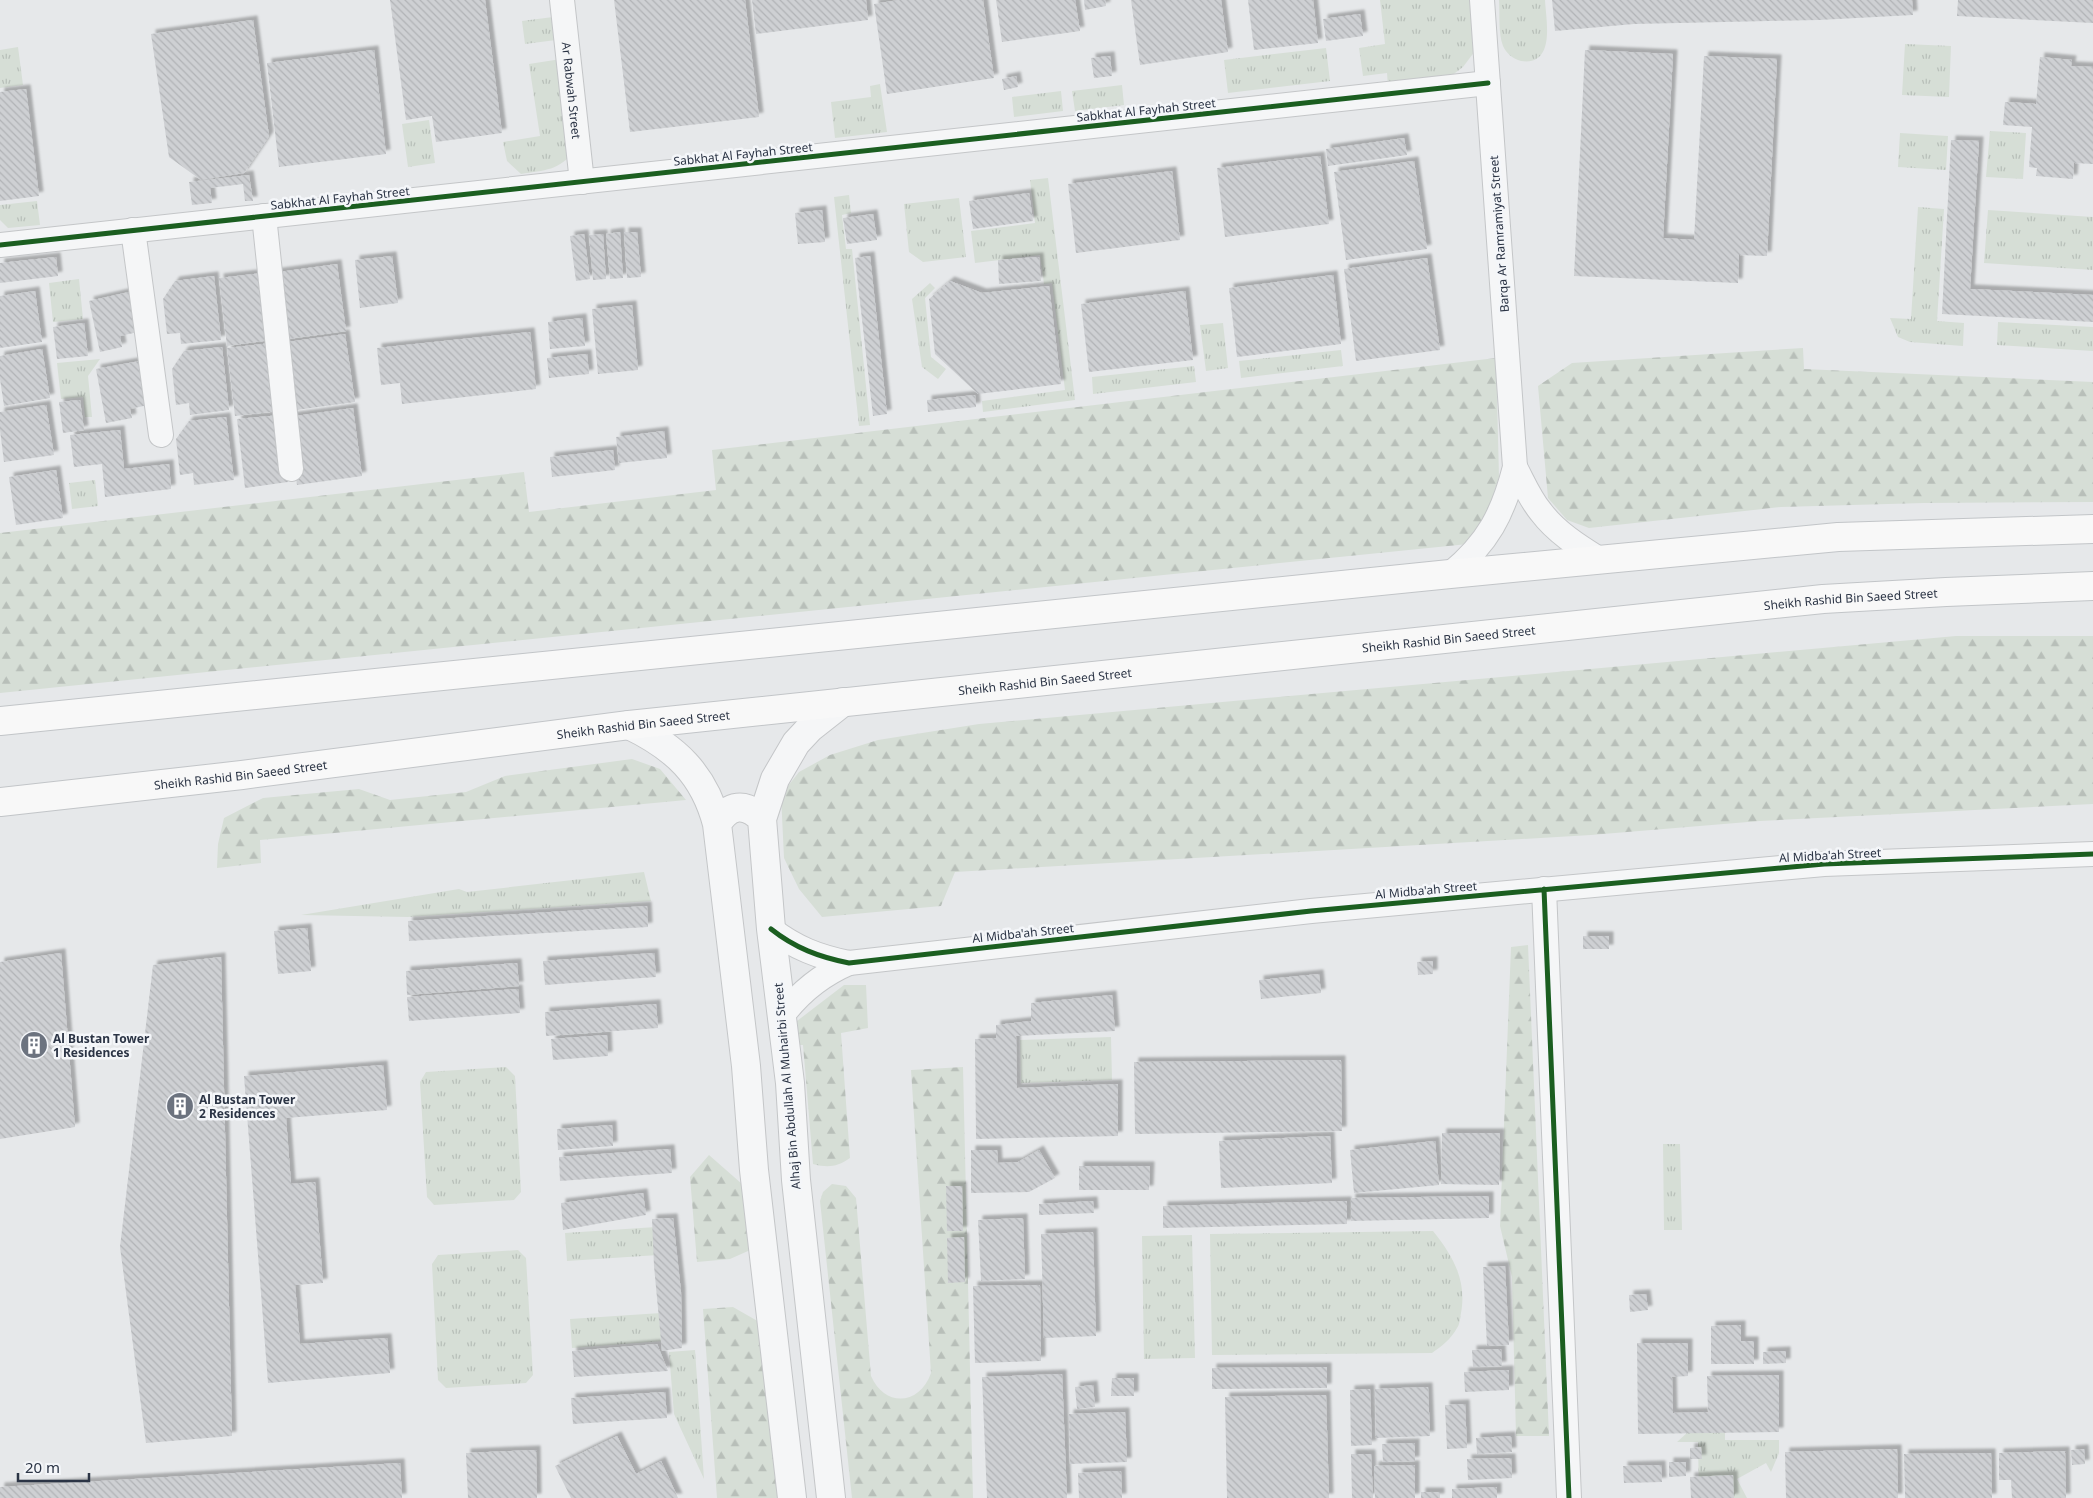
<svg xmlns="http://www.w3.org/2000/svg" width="2093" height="1498" viewBox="0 0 2093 1498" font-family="'Noto Sans',sans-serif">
<defs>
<pattern id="grass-tufts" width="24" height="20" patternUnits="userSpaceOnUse" patternTransform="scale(1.25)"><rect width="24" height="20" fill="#d6ded6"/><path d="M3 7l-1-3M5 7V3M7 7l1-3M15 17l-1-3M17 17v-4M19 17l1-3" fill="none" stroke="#b8bfb9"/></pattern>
<pattern id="forest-firs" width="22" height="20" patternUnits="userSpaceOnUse" patternTransform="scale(1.25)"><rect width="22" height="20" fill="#d6ded6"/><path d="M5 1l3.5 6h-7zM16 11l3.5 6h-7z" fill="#b8bfb9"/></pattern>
<pattern id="building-back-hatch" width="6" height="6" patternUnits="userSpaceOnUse" patternTransform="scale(1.25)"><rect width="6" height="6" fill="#ced0d3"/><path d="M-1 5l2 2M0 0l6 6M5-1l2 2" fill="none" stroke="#b1b3b6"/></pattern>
<filter id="shadow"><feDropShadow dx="4.5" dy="-4.5" stdDeviation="1" flood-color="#0004"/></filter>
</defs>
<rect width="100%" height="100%" fill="#e6e8ea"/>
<path fill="url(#grass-tufts)" d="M1380 0H1471L1475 51 1463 67 1447 79 1388 86 1387 73 1363 76 1359 48 1385 44Z
M1499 0H1545C1546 20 1556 66 1521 61 1513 59 1506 53 1503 46 1498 33 1500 14 1499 0Z
M553 17 556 40 525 44 522 21Z
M1905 44 1951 46 1949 97 1902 95Z
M18 47 23 85 0 88V50Z
M1326 48 1330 81 1228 93 1224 60Z
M561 59 575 150C559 171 545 170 521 174L507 161 503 142 540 136 529 64Z
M880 84 887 132 835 138 831 102 871 97 870 86Z
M1122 85 1124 105 1075 111 1072 91Z
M1061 91 1063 111 1014 117 1012 97Z
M429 120 435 163 408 167 402 124Z
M1990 131 2026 133 2023 179 1986 177Z
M1900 133 1948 136 1946 170 1898 167Z
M1048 178 1075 400 983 412 982 401 1065 390 1052 283 1044 284 1040 255 975 263 971 231 1035 223 1030 180Z
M849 195 851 213 842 215 846 249H852L870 425 859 426 834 197Z
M959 198 966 257 923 262 909 252 904 204Z
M37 201 40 225 8 228 0 220V205Z
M1918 207 1944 209 1937 321 1964 323 1963 346 1910 342 1898 337 1890 318 1911 319Z
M1988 210 2093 217V270L1984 263Z
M79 279 83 319 53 322 49 283Z
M930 283 935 288 925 298 931 357 946 369 938 379 922 367 912 299Z
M1998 322 2093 327V351L1997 345Z
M1223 323 1228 368 1206 371 1200 325Z
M1341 350 1343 366 1241 378 1239 361Z
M100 359 88 376 92 417H85L83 397 61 399 57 363Z
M1194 366 1196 382 1093 394 1092 377Z
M95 480 98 506 72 509 69 483Z
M644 872 651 901 408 917 301 915 459 889 467 892Z
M1111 1037 1112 1080 1021 1083 1020 1040Z
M506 1067 515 1076 521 1192 514 1200 434 1205 427 1197 420 1082 426 1072Z
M1663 1144H1680L1682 1230H1664Z
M656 1227 658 1255 567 1261 565 1233Z
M1433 1231C1453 1256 1467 1280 1461 1313 1460 1318 1460 1324 1457 1328 1451 1339 1442 1346 1432 1353L1212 1355 1210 1234Z
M1192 1235 1195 1358 1144 1359 1142 1236Z
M518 1250 526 1258 533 1375 526 1383 446 1388 438 1380 432 1264 438 1255Z
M661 1313 663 1341 572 1348 570 1319Z
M695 1350 704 1479 674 1414 669 1352Z
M1725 1416V1440H1779V1453L1771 1472 1766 1463 1737 1479 1747 1498H1699L1698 1442H1677L1699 1422Z"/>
<path fill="url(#forest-firs)" d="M1803 348 1804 369 2093 382V502L1924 503 1781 507 1589 528 1567 520 1548 498 1538 386 1572 363Z
M1496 358 1499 477 1478 543 0 693V533L524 472 529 512 716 490 712 450Z
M1956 636H2093V804L1760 821 1591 835 955 872 941 906 822 917 799 889 784 858 781 795 799 772 830 755 878 740 979 724Z
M632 759 660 769 686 800 260 840 261 863 217 868 218 844 224 818 263 798 359 789 390 800 466 792 505 776Z
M1528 945 1549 1436H1516L1512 1277 1500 1226 1511 947Z
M844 985H866L868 1028 841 1033 850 1158C837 1167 828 1168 813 1164L803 1045H798L797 1021Z
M963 1067 973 1498H852L820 1201 823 1192 832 1184 846 1186 856 1198 871 1376C885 1408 920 1405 931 1373L911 1070Z
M709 1155 750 1191 757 1247 730 1259 697 1262 690 1177Z
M733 1307 766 1326 781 1498H717L703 1309Z"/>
<path fill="url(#building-back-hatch)" filter="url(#shadow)" d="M390 0H485L502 133 436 142 432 116 406 120Z
M614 0H745L759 117 630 132Z
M752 0H866L868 20 756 34Z
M899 0H983L994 78 887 94 874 4Z
M996 0H1075L1080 31 1002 42Z
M1084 0H1105L1106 6 1085 10Z
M1131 0H1221L1228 52 1140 65Z
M1248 0H1313L1318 43 1254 50Z
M1552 0H1912L1913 15 1819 20 1634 24 1555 31Z
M1958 0H2093V23L1957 16Z
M1360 14 1363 36 1326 41 1323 19Z
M253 20 269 136 244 173 201 180 169 157 151 34Z
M374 50 386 154 279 167 267 63Z
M1585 50 1673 54 1663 238 1694 240 1704 56 1777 59 1767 256 1739 255 1738 283 1574 276Z
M1110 56 1112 76 1094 78 1091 58Z
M2040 57 2072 60 2071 66 2093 67V164L2074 163 2073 179 2036 176 2037 168 2029 167 2032 127 2003 125 2005 102 2036 104Z
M1016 76 1018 87 1004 90 1002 79Z
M26 89 39 196 0 201V92Z
M1404 138 1407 155 1328 166 1326 149Z
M1951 140 1979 141 1970 289 2093 295V322L1942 314Z
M1320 156 1329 224 1225 237 1217 168Z
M1414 161 1427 249 1346 260 1334 172Z
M1172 171 1180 240 1076 253 1068 184Z
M249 175 253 201H245L243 184 210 188 212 203 192 205 189 182Z
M1029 193 1033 221 973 229 969 201Z
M822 210 825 242 798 244 795 213Z
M873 214 877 240 847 244 843 218Z
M620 232 623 278 610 279 606 234Z
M624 232H637L641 277 627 278Z
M584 234 590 279 576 281 570 236Z
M603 234 606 279 593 280 589 235Z
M392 256 398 303 360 308 355 260Z
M870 256 887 414 873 416 855 258Z
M56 257 58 276 0 283V263Z
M1039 257 1041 281 999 284 998 260Z
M1427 258 1440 350 1356 361 1344 269Z
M337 264 346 331 281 340 272 273Z
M263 273 271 340 227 346 219 278Z
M1333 275 1341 344 1237 357 1229 288Z
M214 276 221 340 181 344 180 333 167 334 163 299 175 281Z
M950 281 982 293 1049 286 1061 384 978 394 935 354 929 299Z
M35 291 42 342 0 348V296Z
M1185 291 1193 360 1089 372 1081 304Z
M129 292 138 332 120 336 122 347 100 352 89 301Z
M632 305 638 370 598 374 592 309Z
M582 318 585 346 550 349 548 322Z
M84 323 88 356 57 359 53 327Z
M530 332 536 389 402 404 400 383 381 385 377 348Z
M345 334 355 402 289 411 280 343Z
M271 343 279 411 235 416 227 348Z
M222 347 229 410 190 415 189 403 176 405 172 369 184 351Z
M42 349 50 398 4 406 0 379V356Z
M587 354 589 374 549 378 547 358Z
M140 361 148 405 130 409 132 418 106 423 96 369Z
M975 395 976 407 928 412 927 400Z
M80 400 84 430 63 433 59 402Z
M46 405 54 455 4 462 0 430V412Z
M353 408 362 476 297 485 288 417Z
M281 415 288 482 245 488 237 419Z
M226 417 234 480 194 485 193 473 180 475 176 439 189 421Z
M120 430 124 469 169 464 171 489 105 497 102 464 74 467 70 435Z
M664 431 667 458 619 463 616 437Z
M613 450 615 470 552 477 550 457Z
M56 470 63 518 16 525 9 477Z
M647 906 648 927 409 941 408 921Z
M307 928 311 971 278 974 274 931Z
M1583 936H1609V949H1583Z
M61 953 75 1127 0 1139V962Z
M654 953 656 977 545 985 543 961Z
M221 957 232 1436 146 1443 120 1247 153 965Z
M1433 961V974L1418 975 1417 962Z
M517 963 519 986 407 995 406 971Z
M1319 974 1321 993 1261 999 1259 980Z
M518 989 520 1013 409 1021 407 997Z
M1112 995 1115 1031 1016 1036 1017 1088 1118 1084V1136L976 1139 975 1039 996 1038V1025L1031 1021V1003Z
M656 1004 658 1028 546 1036 545 1012Z
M607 1035 608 1056 553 1060 551 1039Z
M1341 1060 1342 1131 1135 1134 1134 1062Z
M383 1065 387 1110 286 1118 291 1184 315 1182 323 1283 295 1285 300 1344 387 1338 390 1373 268 1383 244 1076Z
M612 1125 613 1146 558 1150 557 1129Z
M1442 1133H1500L1499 1185 1441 1184Z
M1330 1136 1332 1183 1221 1188 1219 1141Z
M1435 1141 1439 1185 1354 1193 1350 1150Z
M670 1149 672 1173 560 1181 559 1157Z
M971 1150H997L998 1163 1018 1162 1039 1150 1055 1178 1029 1192 971 1193Z
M1079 1166H1150L1149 1190H1079Z
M946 1186H962L963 1231H947Z
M643 1193 646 1215 563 1230 561 1203Z
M1489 1196V1218L1351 1221V1198Z
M1093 1201 1094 1213 1039 1215V1204Z
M1347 1201V1224L1163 1228V1206Z
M673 1218 681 1292 682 1348 662 1351 654 1266 652 1219Z
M1023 1218 1025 1279 981 1281 978 1220Z
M1093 1232 1096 1336 1044 1338 1041 1234Z
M964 1237 965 1282 948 1283 947 1238Z
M1505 1266 1509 1345 1487 1346 1483 1267Z
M1040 1285 1041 1361 975 1363 973 1286Z
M1646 1294 1648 1310 1630 1312 1629 1295Z
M1741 1325V1341H1754V1364H1711V1326Z
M1637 1343H1688V1376L1672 1377 1673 1413 1708 1412 1707 1376 1779 1375V1432L1638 1434Z
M657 1344 668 1371 574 1377 572 1351Z
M1501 1349 1502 1366 1473 1367 1472 1350Z
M1786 1351V1363L1763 1364V1352Z
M1327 1367V1388L1212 1389V1368Z
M1509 1370V1390L1465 1392 1464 1372Z
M1062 1374 1067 1498H987L982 1377Z
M1112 1378H1134V1396H1111Z
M1093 1385 1095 1407 1077 1409 1075 1387Z
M1428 1387 1430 1436 1376 1438 1375 1389Z
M1370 1389 1372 1445 1351 1446 1350 1390Z
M665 1392 667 1418 573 1424 571 1398Z
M1326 1395 1329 1498H1227L1225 1397Z
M1465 1404 1467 1448 1447 1449 1445 1405Z
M1125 1412 1127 1462 1070 1464 1069 1414Z
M617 1436 636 1474 661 1461 678 1498H571L555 1466Z
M1511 1436 1512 1452 1477 1454 1476 1438Z
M1415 1443V1461L1383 1462 1382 1444Z
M1701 1447 1702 1459H1690V1448Z
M1897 1449 1898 1498H1786L1785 1452Z
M2084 1449 2085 1464 2072 1465 2071 1450Z
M536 1450 537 1498H468L466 1453Z
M2065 1451 2066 1498H2012L2011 1480H1999V1453Z
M1991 1453 1992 1498H1905L1904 1454Z
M1351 1454H1371L1373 1498H1352Z
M1511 1458 1512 1478 1468 1480 1467 1459Z
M1669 1462H1686V1476L1669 1477Z
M400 1463 402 1498H0V1487Z
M1415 1465V1498H1375L1374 1466Z
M1661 1465 1662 1482 1624 1483 1623 1466Z
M1121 1471 1122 1498H1079L1078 1473Z
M1733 1475 1734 1498H1691L1690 1477Z
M1497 1487V1498H1452V1489Z
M1421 1492H1440V1498H1421Z"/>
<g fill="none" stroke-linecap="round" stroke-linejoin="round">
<g stroke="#c4c6c8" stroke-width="26">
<g id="minor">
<path id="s1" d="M562 0 582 182"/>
<path d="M264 216 291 469"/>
<path d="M133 230 161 435"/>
<path d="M0 245 1488 83"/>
<path d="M1515 467C1523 482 1530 499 1541 512 1556 532 1578 546 1599 559"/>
<path d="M1450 574C1488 543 1503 514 1515 467L1482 0"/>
<path d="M1544 889 1569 1498"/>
<path d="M771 929C795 948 819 957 849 963L1311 911 1824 864 2093 854"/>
<path d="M782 1016C800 992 821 975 849 963"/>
</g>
</g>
<g stroke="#c4c6c8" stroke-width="30">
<path id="tertiary" d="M629 725C675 747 704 774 717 824L746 1066 754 1170 792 1498
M717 824C729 804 745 802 762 819
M831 1498 796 1180 790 1083 771 929 762 819 775 779 796 743 810 728 843 702"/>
</g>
<g stroke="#c2c5c8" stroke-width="30">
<g id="primary">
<path d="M0 721 1450 574 1838 537 2093 529"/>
<path id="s2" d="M0 802 242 775 629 725 1823 599 1946 592 2093 586"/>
</g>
</g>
<use href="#minor" stroke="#f5f6f7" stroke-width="24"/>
<use href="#tertiary" stroke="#f5f6f7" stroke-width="28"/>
<use href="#primary" stroke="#f8f8f8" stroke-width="28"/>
<g stroke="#f4f6f9" stroke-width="8">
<path id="cycleway" d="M0 245 1488 83
M1544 889 1569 1498
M771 929C795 948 819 957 849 963L1311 911 1824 864 2093 854"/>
</g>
<use href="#cycleway" stroke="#1b5e20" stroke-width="5"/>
</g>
<defs>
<g id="building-disc" transform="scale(1.4375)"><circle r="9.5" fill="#6c737f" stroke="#f4f6f9"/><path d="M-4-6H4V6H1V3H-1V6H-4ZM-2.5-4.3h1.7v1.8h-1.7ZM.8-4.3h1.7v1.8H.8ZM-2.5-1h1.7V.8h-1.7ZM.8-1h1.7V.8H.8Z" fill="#fff"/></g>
</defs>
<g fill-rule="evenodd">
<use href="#building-disc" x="34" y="1045"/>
<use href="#building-disc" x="180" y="1106"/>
</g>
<g text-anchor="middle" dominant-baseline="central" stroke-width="5" stroke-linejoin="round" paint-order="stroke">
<g font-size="12" fill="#2b3445" stroke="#f4f6f9">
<text stroke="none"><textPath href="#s1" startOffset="91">Ar Rabwah Street</textPath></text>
<text transform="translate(1146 110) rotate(-6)">Sabkhat Al Fayhah Street</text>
<text transform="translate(743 154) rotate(-6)">Sabkhat Al Fayhah Street</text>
<text transform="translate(340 198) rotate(-6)">Sabkhat Al Fayhah Street</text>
<text transform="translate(1499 234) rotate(-94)">Barqa Ar Ramramiyat Street</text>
<text stroke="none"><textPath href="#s2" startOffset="1862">Sheikh Rashid Bin Saeed Street</textPath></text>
<text stroke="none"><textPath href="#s2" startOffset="1458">Sheikh Rashid Bin Saeed Street</textPath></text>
<text stroke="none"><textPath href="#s2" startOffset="1052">Sheikh Rashid Bin Saeed Street</textPath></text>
<text stroke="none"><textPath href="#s2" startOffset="648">Sheikh Rashid Bin Saeed Street</textPath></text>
<text stroke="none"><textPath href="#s2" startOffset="242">Sheikh Rashid Bin Saeed Street</textPath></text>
<text transform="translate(1830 855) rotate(-3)">Al Midba'ah Street</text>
<text transform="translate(1426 890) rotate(-5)">Al Midba'ah Street</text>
<text transform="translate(1023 933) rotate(-6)">Al Midba'ah Street</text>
<text transform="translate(787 1086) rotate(-95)">Alhaj Bin Abdullah Al Muhairbi Street</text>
</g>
<g font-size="12" font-weight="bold" fill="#2b3445" stroke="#f4f6f9" text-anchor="start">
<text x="53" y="1038">Al Bustan Tower<tspan x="53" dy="14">1 Residences</tspan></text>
<text x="199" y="1099">Al Bustan Tower<tspan x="199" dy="14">2 Residences</tspan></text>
</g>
</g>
<path d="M18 1473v8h71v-8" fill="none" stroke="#2b3445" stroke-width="2.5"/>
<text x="25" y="1473" font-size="15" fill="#2b3445" stroke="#f4f6f9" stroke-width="4" paint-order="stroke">20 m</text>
</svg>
